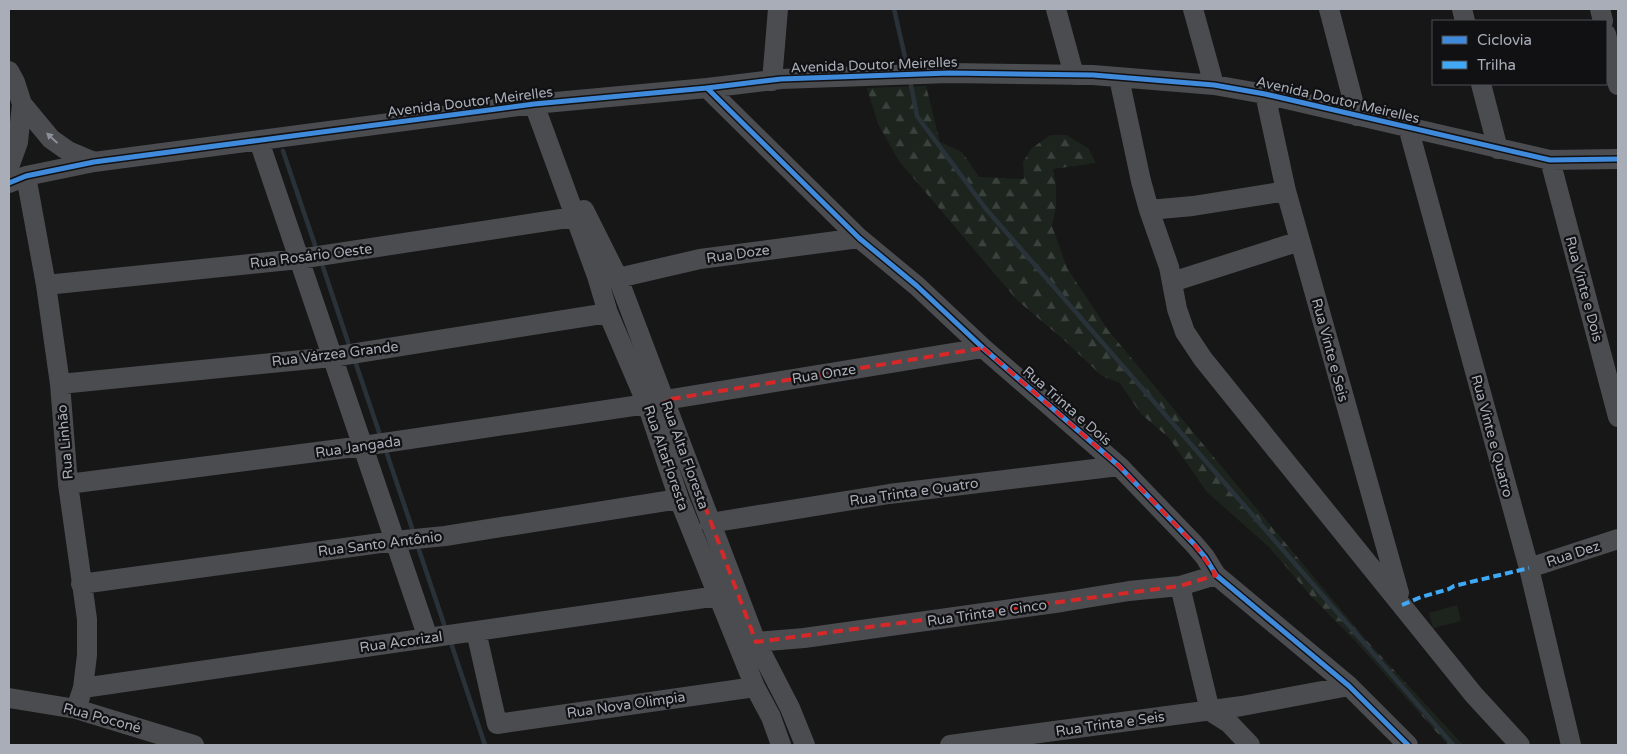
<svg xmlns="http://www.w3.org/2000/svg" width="1627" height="754" viewBox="0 0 1627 754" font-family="'Varela Round',sans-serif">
<defs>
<pattern id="forest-firs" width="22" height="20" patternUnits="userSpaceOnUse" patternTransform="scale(1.25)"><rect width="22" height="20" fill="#1d241e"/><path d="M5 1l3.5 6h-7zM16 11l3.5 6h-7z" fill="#3b413d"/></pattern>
</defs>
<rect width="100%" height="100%" fill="#171717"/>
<path fill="url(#forest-firs)" d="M926 86 940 142 962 152 979 177 1024 179 1023 162 1031 149 1050 135H1066L1088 148 1096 163 1053 169 1056 187V206L1052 226 1067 268 1108 330 1367 641 1463 745H1448L1358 644 1310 595 1270 548 1207 492 1169 438 1141 414 1120 383 1102 376 1065 341 1017 300 899 161 878 124 867 88Z"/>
<path fill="#1d241e" d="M1457 605 1461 621 1433 628 1429 613Z"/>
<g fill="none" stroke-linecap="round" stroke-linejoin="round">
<path stroke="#2a3239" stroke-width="4.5" d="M894 9 908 70
M910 80 917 116 986 209 1453 745
M283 151 315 245
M323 267 348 342
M356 364 379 432
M387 454 412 528
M419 550 444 624
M452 646 485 745"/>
<path stroke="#4b4c50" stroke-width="20" d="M1056 9 1074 75
M1193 9 1214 85
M1329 9 1357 116
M1462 9 1465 21
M1600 9 1603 21
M1606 34 1618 85
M9 71 15 82 22 104 51 139 68 151 94 162
M1119 78 1141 181 1149 210 1193 206 1286 191
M772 81 778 9
M1481 84 1498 149
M707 88 859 238 917 286 983 348 1119 466 1194 544 1205 557 1216 575 1349 686 1408 745
M1265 94 1286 191 1399 593
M534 104 597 276 608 313 647 404 679 499 755 687 771 717 781 745
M1408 127 1529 568 1571 745
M259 141 428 638
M1550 160 1618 417
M9 167 18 142 22 104
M26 176 46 285 60 384 68 484 87 619V655L83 688 76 709
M9 183 26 176 94 162 534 104 707 88 781 79 949 73 1093 75 1214 85 1265 94 1550 160 1618 159
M584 210 618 278 756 642 790 708 805 745
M1149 210 1169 267 1177 309 1185 332 1203 359 1474 695 1520 745
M618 278 700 259 859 238
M1172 282 1300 241
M46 285 299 259 574 217
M60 384 332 357 608 313
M665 400 983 348
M68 484 363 446 647 404
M710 523 889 494 1119 466
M1529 568 1618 539
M81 584 395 541 445 536 679 499
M1180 586 1210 711 1229 723 1250 745
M476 631 497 724 755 687
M756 642 804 638 1062 602 1129 591 1180 586 1216 575
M83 688 718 596
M9 698 76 709 194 745
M950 745 1242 706 1349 686"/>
<path stroke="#3fa9f5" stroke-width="4" stroke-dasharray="8 4" stroke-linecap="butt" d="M1402 605 1421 597 1449 589 1454 586 1529 568"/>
<g stroke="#111113" stroke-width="8">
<path id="cycleway" d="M707 88 859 238 917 286 983 348 1119 466 1194 544 1205 557 1216 575 1349 686 1408 745
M9 183 26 176 94 162 534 104 707 88 781 79 949 73 1093 75 1214 85 1265 94 1550 160 1618 159"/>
</g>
<use href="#cycleway" stroke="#408adc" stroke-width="5"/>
</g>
<defs><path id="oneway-solid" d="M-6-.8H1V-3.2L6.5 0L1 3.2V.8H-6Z" transform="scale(1.25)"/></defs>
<use fill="#8c9099" href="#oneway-solid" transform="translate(52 138) rotate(-137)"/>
<path fill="none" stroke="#d62828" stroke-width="4" stroke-dasharray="10 6" stroke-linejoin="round" d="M983 348 1119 466 1194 544 1216 575 1180 586 756 642 665 400Z"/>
<g text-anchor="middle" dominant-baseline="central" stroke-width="4.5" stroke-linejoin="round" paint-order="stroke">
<g font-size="14" fill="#a8adb8" stroke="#111113">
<text transform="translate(874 65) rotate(-2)">Avenida Doutor Meirelles</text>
<text transform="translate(1338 100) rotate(13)">Avenida Doutor Meirelles</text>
<text transform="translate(470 102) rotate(-7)">Avenida Doutor Meirelles</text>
<text transform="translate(738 254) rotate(-8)">Rua Doze</text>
<text transform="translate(311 256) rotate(-7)">Rua Rosário Oeste</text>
<text transform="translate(1584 289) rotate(75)">Rua Vinte e Dois</text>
<text transform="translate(1330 350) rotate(75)">Rua Vinte e Seis</text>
<text transform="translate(335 354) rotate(-7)">Rua Várzea Grande</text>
<text transform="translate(824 374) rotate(-9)">Rua Onze</text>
<text transform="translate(1067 406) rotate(41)">Rua Trinta e Dois</text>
<text transform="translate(1492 436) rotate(75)">Rua Vinte e Quatro</text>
<text transform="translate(65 442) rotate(-95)">Rua Linhão</text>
<text transform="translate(358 447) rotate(-8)">Rua Jangada</text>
<text transform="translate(685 455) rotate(70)">Rua Alta Floresta</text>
<text transform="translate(666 458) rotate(71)">Rua AltaFloresta</text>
<text transform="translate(914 492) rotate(-8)">Rua Trinta e Quatro</text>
<text transform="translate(380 544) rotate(-7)">Rua Santo Antônio</text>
<text transform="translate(1573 554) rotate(-18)">Rua Dez</text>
<text transform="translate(987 613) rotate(-8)">Rua Trinta e Cinco</text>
<text transform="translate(401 642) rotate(-8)">Rua Acorizal</text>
<text transform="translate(626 705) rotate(-8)">Rua Nova Olimpia</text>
<text transform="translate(102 718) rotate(15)">Rua Poconé</text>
<text transform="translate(1110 724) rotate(-8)">Rua Trinta e Seis</text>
</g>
</g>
<rect width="1627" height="754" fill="none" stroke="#a8adb8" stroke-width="20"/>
<rect x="1432" y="20" width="175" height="65" fill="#111113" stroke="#4d4f55"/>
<rect x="1442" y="36" width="25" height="8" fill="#408adc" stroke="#4d4f55"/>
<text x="1477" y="45" font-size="15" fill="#a8adb8">Ciclovia</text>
<rect x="1442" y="61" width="25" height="8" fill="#3fa9f5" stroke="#4d4f55"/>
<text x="1477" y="70" font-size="15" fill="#a8adb8">Trilha</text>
</svg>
